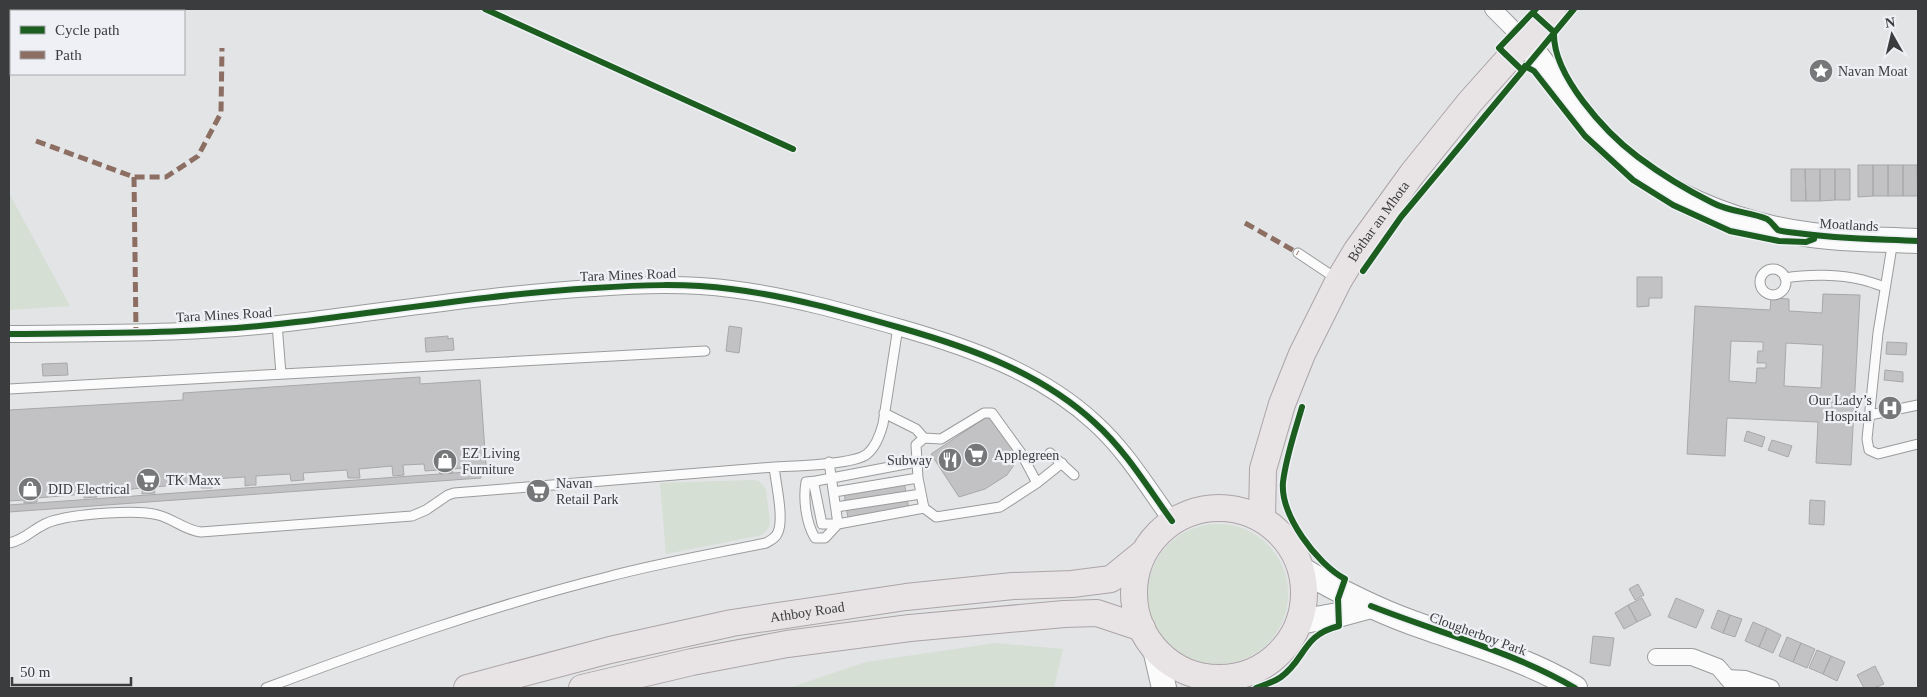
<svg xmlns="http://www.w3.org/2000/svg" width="1927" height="697" viewBox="0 0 1927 697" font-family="'Times New Roman',serif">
<rect width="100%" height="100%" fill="#e2e4e6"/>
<path fill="#d5dfd4" d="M9 193 70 306 9 310Z
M753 480 759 481 766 489 770 522 768 529 762 535 666 554 660 483Z
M1148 594a70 70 0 1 1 140 0a70 70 0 1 1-140 0Z
M996 643 1063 649 1054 688H794L792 687 866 662Z"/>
<path fill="#c2c2c4" stroke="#a8a8aa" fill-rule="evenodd" d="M1858 165H1873V196L1858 197Z
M1873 165H1888V196H1873Z
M1888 165H1903V196H1888Z
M1903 165H1917L1918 196H1903Z
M1791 169H1805L1806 201H1791Z
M1805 169H1820V201H1806Z
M1820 169H1835V200L1820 201Z
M1835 169H1850V200H1835Z
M1637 277H1662V298H1649V306L1637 307Z
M1823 294 1860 295 1851 465 1816 463 1818 422 1727 418 1725 456 1687 454 1695 306 1770 310 1771 298 1789 299V311L1822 313ZM1731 341 1763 342V351H1758L1757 363H1766V368H1757L1756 383 1729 381ZM1786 343 1823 345 1821 388 1784 386Z
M729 326 742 328 739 353 726 351Z
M448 336V339L453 338 454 350 426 352 425 338Z
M1887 342 1907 343 1906 355 1886 354Z
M67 363 68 375 43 376 42 364Z
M1885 370 1903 372V382L1884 380Z
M420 377V384L480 380 486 466 452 469 453 473 440 474 439 470 425 471 424 464 403 465 404 475 393 476 392 466 359 469 360 478H348L347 470 303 473 304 480 291 481 290 474 256 476V485H251L245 486V477L211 479 212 488H201V480H188L189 484 154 487 155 493 142 494V488L96 493 97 497 84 498V494L37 498V502L24 503V500L9 501V410L183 400V393Z
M991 414 1020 456 1007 475 985 489 959 497 931 454Z
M1747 431 1765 437 1762 447 1744 441Z
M1772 440 1792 446 1788 457 1768 450Z
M481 471V478L9 512V505Z
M903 476 910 515 849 525 843 486Z
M1810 500 1825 501 1824 525 1809 524Z
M1638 584 1644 595 1635 600 1629 589Z
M1642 598 1651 615 1637 622 1628 605Z
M1676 598 1704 610 1696 628 1668 617Z
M1628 605 1637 622 1624 629 1615 613Z
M1718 610 1730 615 1723 633 1711 628Z
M1730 615 1742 619 1735 637 1723 633Z
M1753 622 1767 628 1759 647 1745 641Z
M1767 628 1781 635 1773 653 1759 647Z
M1593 636 1614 638 1610 666 1590 663Z
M1787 637 1801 643 1793 662 1779 656Z
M1801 643 1815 649 1807 668 1793 662Z
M1817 650 1831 656 1823 674 1809 668Z
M1831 656 1845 662 1837 681 1823 674Z
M1875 666 1884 684 1874 688H1864L1857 675Z"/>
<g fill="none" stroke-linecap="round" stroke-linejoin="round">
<g stroke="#9a9b9c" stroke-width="11">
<path id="lane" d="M1893 240 1878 333 1867 439 1869 450 1878 454 1918 444
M1298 253 1337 279
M1760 282a13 13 0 1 1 26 0a13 13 0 1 1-26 0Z
M1785 278C1808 274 1840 274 1863 280 1871 282 1878 285 1885 287
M277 324 281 374
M9 389 705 351
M884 413 916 429 924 438 916 445 918 478 924 508 936 517 1000 507 1037 483 1062 463
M1870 415 1918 405
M924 438 941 439 984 413H992L1021 453 1037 483
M1050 453 1074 475
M829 462 838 524 924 508
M816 481 806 482C803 499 806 523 815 538H825L838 524
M834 492 918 478
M836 507 921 494
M838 524H822L814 485 816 481 916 462
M9 543C27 540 36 524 56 520 78 514 138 509 158 515 174 519 184 530 201 532L412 516 426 510 448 495 454 493 774 467
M266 688C378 646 491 606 607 577 659 563 713 554 766 543 771 540 776 538 778 532 784 518 776 484 774 467 792 466 854 465 867 454 876 447 880 435 883 424L898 327"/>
</g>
<g stroke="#9a9b9c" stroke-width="18">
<path id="street" d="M1493 9 1524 40
M9 334C104 333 201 334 296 322 395 310 494 294 594 288 639 285 686 283 731 289 789 296 845 312 901 328 971 348 1041 373 1095 423 1126 451 1148 488 1172 521
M1656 657H1692L1718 667 1736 688
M1727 678 1745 679 1771 688"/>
</g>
<g stroke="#9a9b9c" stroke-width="26">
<path id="secondary" d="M1524 40C1551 70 1570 108 1598 136 1655 193 1734 225 1812 235 1847 240 1883 239 1918 241
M1301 569C1337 590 1374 609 1413 623 1468 643 1525 658 1575 688
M1299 622 1338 615 1371 606
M1155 649 1164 688
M1221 688 1240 675"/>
</g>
<g stroke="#aca4a7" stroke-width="28">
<g id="primary">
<circle cx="1219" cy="593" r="85"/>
<path id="s1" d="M1262 519 1263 469 1282 404 1302 354 1339 280 1357 250 1412 174 1470 102 1553 9"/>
<path id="s2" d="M467 688 610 650 732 623 906 597 1013 586 1072 584 1111 579 1143 553"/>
<path d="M582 688 692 662 787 644 910 628 1064 614 1097 613 1142 628"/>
</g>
</g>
<use href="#lane" stroke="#fbfbfb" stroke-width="9"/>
<use href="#street" stroke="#fbfbfb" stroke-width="16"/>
<use href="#secondary" stroke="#fbfbfb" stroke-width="24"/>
<use href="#primary" stroke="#e8e4e5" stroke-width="26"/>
<path stroke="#8d6e63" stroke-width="5" stroke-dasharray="10 5" stroke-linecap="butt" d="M36 141 134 177H166L198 156 221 113 222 48
M134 177 136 332
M1245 223 1298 253"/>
<g stroke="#eef0f5" stroke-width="9">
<path id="cycleway" d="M485 9 793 149
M1533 13 1554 32C1552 75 1606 133 1638 157 1662 175 1687 190 1713 203 1730 212 1750 212 1767 219 1772 222 1774 227 1778 230 1783 232 1792 232 1797 233 1837 239 1878 239 1918 241
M1525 66 1534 71 1585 136 1633 180 1673 205 1730 231 1779 241 1806 242 1814 239
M1522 70 1499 48 1536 9
M1363 271 1401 217 1574 9
M9 334C104 333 201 334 296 322 395 310 494 294 594 288 639 285 686 283 731 289 789 296 845 312 901 328 971 348 1041 373 1095 423 1126 451 1148 488 1172 521
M1371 606C1439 633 1512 651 1575 688
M1256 688C1264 685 1274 682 1281 677 1306 659 1302 635 1339 626L1338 599 1345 579C1317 564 1280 515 1283 482 1286 457 1295 431 1302 407"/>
</g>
<use href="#cycleway" stroke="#1b5e20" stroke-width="6"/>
</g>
<defs>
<g id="sight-disc" transform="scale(1.25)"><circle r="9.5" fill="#757778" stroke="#eef0f5"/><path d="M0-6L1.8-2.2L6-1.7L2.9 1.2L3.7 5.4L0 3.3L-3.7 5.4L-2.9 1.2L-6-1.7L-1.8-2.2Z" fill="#fff"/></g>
<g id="hospital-disc" transform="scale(1.25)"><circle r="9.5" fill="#757778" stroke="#eef0f5"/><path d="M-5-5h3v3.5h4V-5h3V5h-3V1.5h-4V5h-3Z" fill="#fff"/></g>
<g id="supermarket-disc" transform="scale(1.25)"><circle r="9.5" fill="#757778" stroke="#eef0f5"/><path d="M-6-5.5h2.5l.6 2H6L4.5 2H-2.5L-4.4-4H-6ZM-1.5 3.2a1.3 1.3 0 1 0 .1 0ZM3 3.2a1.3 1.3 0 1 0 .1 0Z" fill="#fff"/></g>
<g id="restaurant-disc" transform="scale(1.25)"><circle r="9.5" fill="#757778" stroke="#eef0f5"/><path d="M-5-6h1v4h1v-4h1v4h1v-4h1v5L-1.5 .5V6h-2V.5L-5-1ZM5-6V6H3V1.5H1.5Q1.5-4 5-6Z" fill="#fff"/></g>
<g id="shop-disc" transform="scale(1.25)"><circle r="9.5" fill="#757778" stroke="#eef0f5"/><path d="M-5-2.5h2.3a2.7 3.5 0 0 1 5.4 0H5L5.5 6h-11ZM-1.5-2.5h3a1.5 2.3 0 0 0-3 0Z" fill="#fff"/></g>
</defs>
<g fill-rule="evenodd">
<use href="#sight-disc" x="1821" y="71"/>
<use href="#hospital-disc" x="1890" y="408"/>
<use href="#supermarket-disc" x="976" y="455"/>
<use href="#restaurant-disc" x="950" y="460"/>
<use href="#shop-disc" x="445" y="461"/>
<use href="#supermarket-disc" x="148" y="480"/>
<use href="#shop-disc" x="30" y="489"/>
<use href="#supermarket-disc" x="538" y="491"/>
</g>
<g text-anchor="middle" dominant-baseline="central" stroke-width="4.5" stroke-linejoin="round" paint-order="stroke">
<g font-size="14" fill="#3b3c3d" stroke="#eef0f5" text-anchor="start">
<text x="1838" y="71">Navan Moat</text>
<text x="1872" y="400" text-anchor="end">Our Lady’s<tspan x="1872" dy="16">Hospital</tspan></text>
<text x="462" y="453">EZ Living<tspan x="462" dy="16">Furniture</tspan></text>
<text x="994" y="455">Applegreen</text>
<text x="932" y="460" text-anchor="end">Subway</text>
<text x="166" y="480">TK Maxx</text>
<text x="556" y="483">Navan<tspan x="556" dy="16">Retail Park</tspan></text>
<text x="48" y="489">DID Electrical</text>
</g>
<g font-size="14" fill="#3b3c3d" stroke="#eef0f5">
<text stroke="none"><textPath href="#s1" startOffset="325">Bóthar an Mhota</textPath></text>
<text transform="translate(1849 225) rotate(3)">Moatlands</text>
<text transform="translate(628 275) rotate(-2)">Tara Mines Road</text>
<text transform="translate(224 315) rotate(-3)">Tara Mines Road</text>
<text stroke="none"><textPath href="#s2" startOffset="349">Athboy Road</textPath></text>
<text transform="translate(1478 634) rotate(20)">Clougherboy Park</text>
</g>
</g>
<rect width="1927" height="697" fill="none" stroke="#3b3c3d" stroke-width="20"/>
<rect x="10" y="10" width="175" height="65" fill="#eef0f5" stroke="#a6a8ab"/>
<rect x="20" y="26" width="25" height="8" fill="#1b5e20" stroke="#a6a8ab"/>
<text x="55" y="35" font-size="15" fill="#3b3c3d">Cycle path</text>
<rect x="20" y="51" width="25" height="8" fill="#8d6e63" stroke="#a6a8ab"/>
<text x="55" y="60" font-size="15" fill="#3b3c3d">Path</text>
<g transform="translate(1892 35) rotate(352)" stroke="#eef0f5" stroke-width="4" paint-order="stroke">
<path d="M0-4L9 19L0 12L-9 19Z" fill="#3b3c3d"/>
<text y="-8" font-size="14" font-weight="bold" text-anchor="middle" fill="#3b3c3d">N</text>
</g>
<path d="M12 677v8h119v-8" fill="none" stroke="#3b3c3d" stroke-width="2.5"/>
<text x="20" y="677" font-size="15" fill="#3b3c3d" stroke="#eef0f5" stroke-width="4" paint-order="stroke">50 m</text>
</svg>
